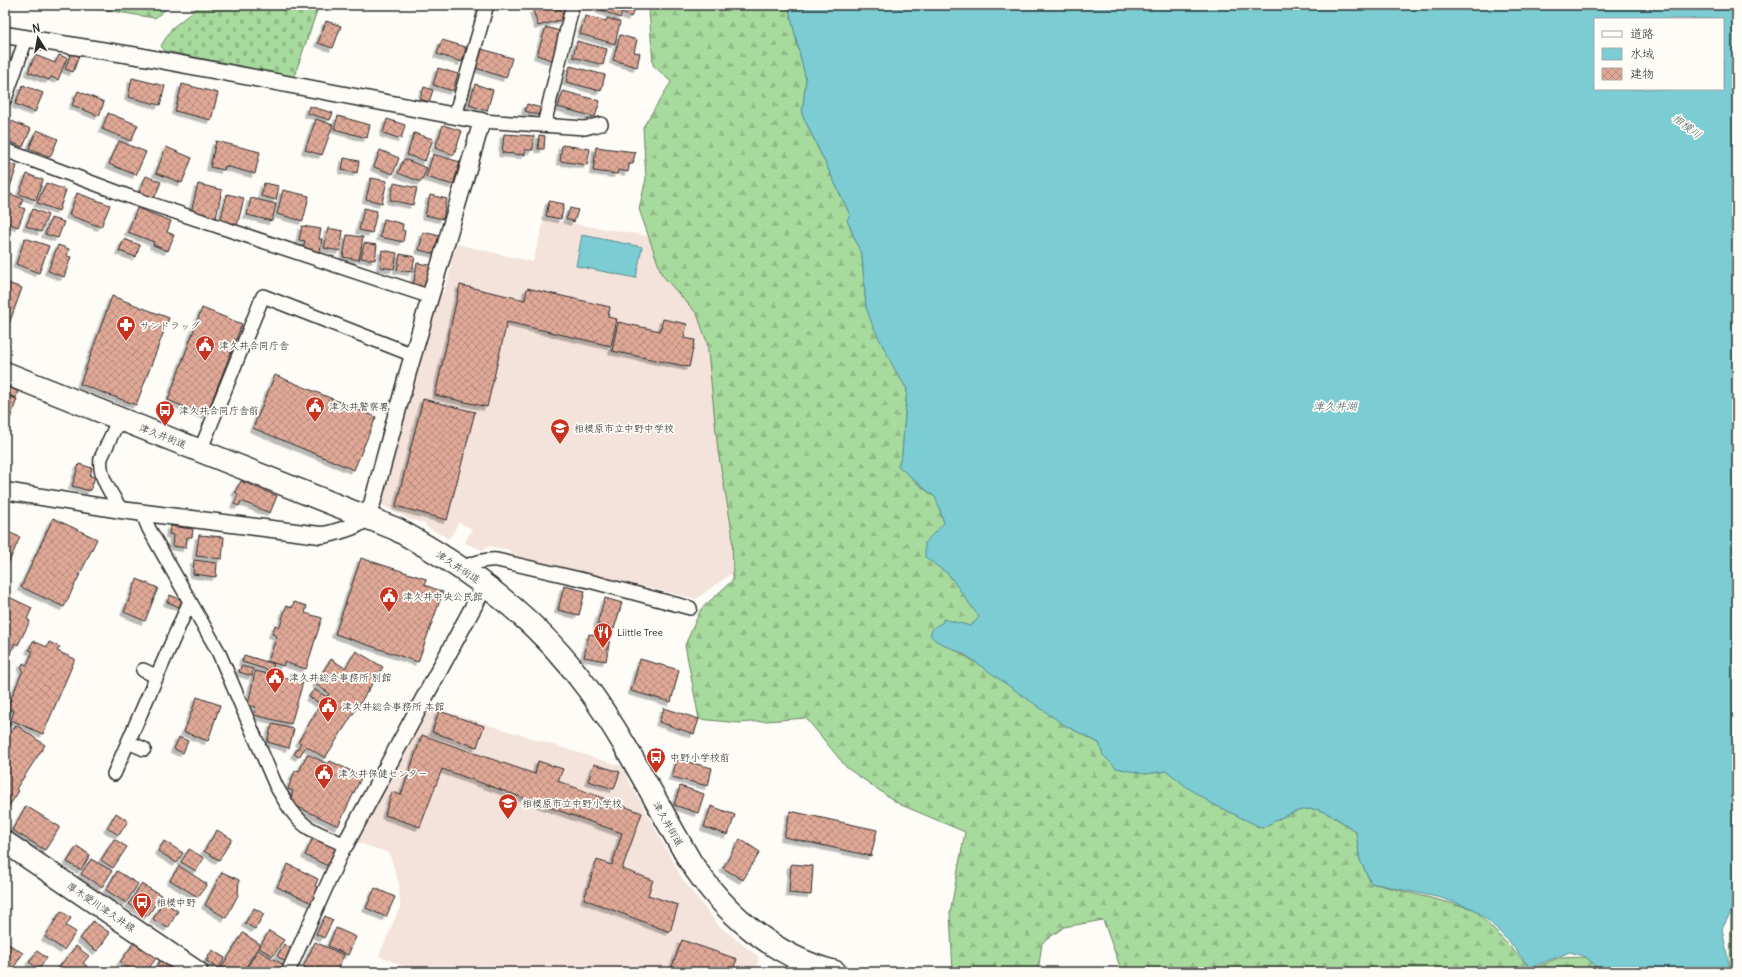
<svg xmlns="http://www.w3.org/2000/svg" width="1742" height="977" viewBox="0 0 1742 977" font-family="Delius,'Klee One',sans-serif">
<defs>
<pattern id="forest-firs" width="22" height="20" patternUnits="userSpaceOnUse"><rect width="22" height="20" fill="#a7da9d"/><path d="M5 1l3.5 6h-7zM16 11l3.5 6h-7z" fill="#90bb87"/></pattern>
<pattern id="cemetery-stones" width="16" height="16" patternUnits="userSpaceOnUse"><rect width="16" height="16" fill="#a7da9d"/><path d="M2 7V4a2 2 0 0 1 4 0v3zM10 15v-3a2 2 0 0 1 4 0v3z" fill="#90bb87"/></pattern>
<pattern id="building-cross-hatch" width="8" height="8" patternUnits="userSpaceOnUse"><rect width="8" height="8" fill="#e0a997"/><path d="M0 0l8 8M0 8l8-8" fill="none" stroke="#b68a7b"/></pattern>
<filter id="shadow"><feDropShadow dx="-3.5" dy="3.5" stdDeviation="0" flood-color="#0004"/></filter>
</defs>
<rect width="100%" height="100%" fill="#fdfcf7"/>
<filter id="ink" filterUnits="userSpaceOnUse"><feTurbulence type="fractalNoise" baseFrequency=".025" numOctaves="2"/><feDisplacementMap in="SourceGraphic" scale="8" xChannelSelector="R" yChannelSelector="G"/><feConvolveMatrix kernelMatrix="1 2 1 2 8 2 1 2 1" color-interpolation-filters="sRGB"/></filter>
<g filter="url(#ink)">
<path fill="#f4e3da" d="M544 219 661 238 717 321 714 354 735 571 696 599 511 555 510 550 487 546 483 550 465 543 472 529 459 522 449 539 425 526 426 523 411 520 382 505 413 386 441 293 444 292 452 265 450 263 457 244 533 262Z
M431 707 621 766 683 880 719 926 759 957 756 972H418L379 956 400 907 399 883 389 853 356 842 377 798Z"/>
<path fill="url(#forest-firs)" stroke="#698264" d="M74 5H171L155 18Z
M646 5H788L806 80 802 114 850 215 862 256 866 307 907 389 902 454 913 480 936 498 944 523 925 542 980 617 971 626 936 638 1028 695 1064 725 1099 743 1145 774 1167 771 1262 828C1277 820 1294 809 1312 809 1323 808 1346 825 1356 832L1360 860 1371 883 1474 909 1531 969 1558 958 1586 957 1601 972H1122L1103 920 1064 927 1042 943 1038 972H953L950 913 965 832 899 804 847 768 806 718 739 723 699 719 685 645 701 609 733 580 732 531 718 451 707 342 697 314 662 275 639 209 646 179 643 127 671 82 653 65 649 9Z
M1737 897V972H1729L1730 969 1731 912Z"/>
<path fill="url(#cemetery-stones)" stroke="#698264" d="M201 5H319L294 77 165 51 161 46 172 28Z"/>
<path fill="#7bccd4" stroke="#5b8c90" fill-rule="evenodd" d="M788 5H1737V887L1733 893 1731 912 1722 929 1730 969 1726 972H1602L1586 957 1570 952 1531 967V969L1511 944 1492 924 1474 909 1441 898 1371 883 1360 860 1356 832C1347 825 1323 808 1312 809 1294 809 1277 820 1262 828L1211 803 1188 788 1167 771 1145 774 1116 768 1103 755 1099 743 1064 725 964 654 936 641 930 635 933 628 943 622V619L971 626 979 617 949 575 925 557V542L944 523 936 498 898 466 902 454 907 389 895 370 872 324 866 307 862 256 847 220 850 215 802 114 806 80ZM1595 19H1723V89H1595Z
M582 235 642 247 636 278 576 266Z"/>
<path fill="url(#building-cross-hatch)" stroke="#2b2b2b" filter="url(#shadow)" d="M550 5H554L556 10 561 9 564 19 538 26 533 10Z
M601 5H637L631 17 622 13 620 18 599 9Z
M585 16 606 21 607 18 620 22 615 44 580 34Z
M326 21 341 26 333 48 318 43Z
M546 27 563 32 554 61 537 55Z
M620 35 637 40 634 52 640 53 637 67 613 60Z
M442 40 466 47 462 62 437 54Z
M577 41 607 49 603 65 573 57Z
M482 49 512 58 506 78 476 68Z
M71 53 79 56 73 72 65 69Z
M35 55 55 63 59 55 67 58 58 80 51 77 49 80 28 72Z
M570 66 605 75 601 91 566 82Z
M438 68 458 74 453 91 433 85Z
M132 78 165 86 160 105 128 97Z
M182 84 218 93 211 120 175 111Z
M475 84 493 90 487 111 469 105Z
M23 85 43 93 35 112 15 104Z
M424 87 433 90 429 102 420 99Z
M78 91 104 102 99 116 72 105Z
M563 91 600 101 595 117 558 107Z
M527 104 541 108 538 115 525 111Z
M309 106 333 113 330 120 307 113Z
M108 113 138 125 131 141 102 129Z
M338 116 370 125 367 138 334 129Z
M316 119 333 125 322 155 305 150Z
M387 119 405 125 401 139 383 133Z
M9 120 31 129 23 147 5 140V129Z
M443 125 462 131 454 155 435 148Z
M37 130 58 139 50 157 29 148Z
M414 133 433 139 425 161 407 155Z
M504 134 534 136 533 150H525V155L502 153Z
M539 135 545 136 544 149H538Z
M119 141 146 152 136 175 109 164Z
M216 141 260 152 255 174 225 166 224 170 210 167Z
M562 145 590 149 587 165 560 161Z
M166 147 192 158 182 183 156 173Z
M596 147 635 152 633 164H629L628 172 618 170 617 174 593 171Z
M380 150 399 158 393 174 374 167Z
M433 154 460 162 453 185 426 177Z
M344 158 359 161 357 173 342 170Z
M404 159 427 168 421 182 398 173Z
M5 162 17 166 10 187 5 185Z
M27 174 43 180 36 200 19 194Z
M146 176 161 182 154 199 139 192Z
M371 178 387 181 382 203 366 199Z
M46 183 66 190 59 211 37 203Z
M264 183 279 186 276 200 261 196Z
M394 183 417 188 413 205 390 200Z
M198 184 222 190 216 218 191 212Z
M283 190 309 196 303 221 277 214Z
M8 193 23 199 20 207 25 209 18 227 5 222V201Z
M77 193 110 205 101 227 69 215Z
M227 194 244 198 237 226 220 222Z
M430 195 447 199 443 219 425 215Z
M251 198 276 204 272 221 247 215Z
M549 201 564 204 561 219 546 216Z
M137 208 171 221 167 232 174 235 168 251 153 245 154 242 128 232Z
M364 208 377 211 372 233 359 230Z
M570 208 578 210 574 222 566 219Z
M33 209 48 215 41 232 26 226Z
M51 218 64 222 58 238 45 234Z
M384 219 403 224 402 230 405 231 403 242 380 237Z
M302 226 321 229 319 239H322L320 252 303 249 305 241 299 240Z
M328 228 343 231 340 251 324 248Z
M423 232 440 236 436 254 419 250Z
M347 235 363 237 359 260 343 257Z
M25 238 49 246 39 273 16 264Z
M124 239 140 245 136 257 119 251Z
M364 243 377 245 375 260 361 258Z
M58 245 69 249 67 256 71 257 64 277 48 271Z
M382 250 397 253 394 269 380 267Z
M400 254 415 257 412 272 397 270Z
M417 263 435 266 431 290 413 287Z
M5 282 22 288 9 324 5 323Z
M460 285 525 300 527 288 610 307 608 317 617 319 611 346 507 322 487 407 435 395Z
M112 296 169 318 136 405 80 384Z
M202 308 242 324 206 416 168 400Z
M663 319 687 324 684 338 695 340 689 367 612 351 618 322 660 331Z
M275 375 376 417 354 470 253 428Z
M5 386 18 391 16 398 5 394Z
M5 395 17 399 8 424 5 423Z
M423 399 475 412 447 520 396 506Z
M79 464 92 468 90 476 95 477 90 491 72 486Z
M241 481 277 496 270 513 241 501 239 506 234 504 238 494 235 492Z
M53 518 97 539 64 607 21 587Z
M170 526 193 529 192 537H187L186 548 172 546 173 535 169 534Z
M5 531 20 537 5 571Z
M199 535 224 537 222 559 196 556Z
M361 558 426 579 425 585 443 592 418 662 335 634Z
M194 560 217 563 216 577 193 574Z
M137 579 158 588 145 621 124 612Z
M564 586 585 591 579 615 558 610Z
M170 595 184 601 182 608 167 602Z
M9 597 32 608 27 619 30 621 18 645 15 643 9 655 5 653V606Z
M605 598 622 603 614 629 597 624Z
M294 602 307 606 305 613 322 618 306 669 284 662 283 666 268 661 277 636 272 634 275 625 280 627 286 606 292 608Z
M589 634 610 638 606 661 584 657Z
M33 641 47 647 49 642 60 647 57 651 75 659 43 734 11 720 14 711 7 708 23 670 21 668 23 663 27 665 33 651 29 650Z
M356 651 383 667 325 758 306 746 299 757 294 754 301 743 298 742 321 704 309 697 314 689 327 697 329 693 315 684 331 659 345 668Z
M244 655 274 664 271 671 242 662Z
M640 659 679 670 671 702 631 691Z
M241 666 253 669 252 676 239 672Z
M255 671 303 682 291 724 254 715 256 707 248 705Z
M197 697 220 705 208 741 184 732Z
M664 708 699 719 694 734 659 722Z
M5 709 10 713 6 720 11 723 5 733Z
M439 711 484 726 477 747 432 732Z
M272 724 294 729 289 748 267 742Z
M16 725 45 745 16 789 19 791 5 812V741Z
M422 735 535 774 538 761 563 769 558 781 642 813 622 869 653 880 648 895 678 905 670 932 584 899 597 860 612 865 622 833 442 769 420 827 385 815 392 792 401 795Z
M179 737 188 741 183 753 174 749Z
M307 754 328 764 330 761 362 776 338 826 294 805 291 797 293 791 288 789 295 771 300 770Z
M677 759 712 768 708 786 672 777Z
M594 764 620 772 614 789 588 781Z
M680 786 704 794 698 813 674 805Z
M26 806 60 827 45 850 12 830Z
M711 806 735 815 728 835 704 827Z
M790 811 877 830 871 856 784 837Z
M116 813 128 821 119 835 107 828Z
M217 830 232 839 219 860 204 851Z
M315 834 342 847 332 868 305 855Z
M114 839 127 847 113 868 101 860Z
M740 839 760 852 743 880 723 868Z
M164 841 183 853 177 863 158 851Z
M77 846 90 855 81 870 67 862Z
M189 849 204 858 196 871 181 862Z
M91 859 112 871 102 887 81 874Z
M288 864 318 879 315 886 320 888 312 903 277 887Z
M791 864 813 866 811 895 789 893Z
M179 866 207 884 198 897 170 880Z
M117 871 138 884 126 903 106 890Z
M222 872 239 880 238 895 226 918 205 905Z
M141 884 161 895 148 916 129 904Z
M375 888 395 897 386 917 366 908Z
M163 902 178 911 168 928 153 919Z
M254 908 264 914 255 929 245 923Z
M61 911 71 918 66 926 76 932 64 950 45 937Z
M325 916 333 920 324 938 316 934Z
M93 921 110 933 97 951 80 939Z
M336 928 356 937 348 955 328 946Z
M269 931 284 940 273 956 259 948Z
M243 933 260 944 243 972H229L222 967Z
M138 937 160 953 146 972H134L120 962Z
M682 940 737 959 732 972H670Z
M5 942 23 953 11 972H5Z
M315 942 344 955 336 972H315L303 967Z
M284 944 293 950 286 962 277 956Z
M76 946 89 956 83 963 87 966 82 972H55Z
M212 950 225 958 219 969 206 961Z
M258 950 287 967 284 972H244Z
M37 951 47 958 39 969 29 962Z
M162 958 175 968 172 972H152Z"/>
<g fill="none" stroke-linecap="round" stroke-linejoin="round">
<g stroke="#2b2b2b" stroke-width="16">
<path id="minor" d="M5 99 26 39
M455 116 486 8
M482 121 585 128 601 124
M544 125 572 8
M5 150 133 198 431 297
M119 419 101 458C98 477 112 494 121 510
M200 451 263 296 413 355
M142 512 149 529 218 651 276 786C285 801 293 816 306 826 317 834 333 839 345 845L288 972
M462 568C473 563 484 559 497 560L593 582 690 608
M143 670 156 676
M128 742 144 749
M114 774 190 601"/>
</g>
<g stroke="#2b2b2b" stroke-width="19">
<path id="tertiary" d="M5 35 144 57 482 121 408 372 372 504C363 524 359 525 339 531 333 533 327 535 320 535L121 510 5 491
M345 845 485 585"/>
</g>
<g stroke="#2b2b2b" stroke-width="24">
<path id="primary" d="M5 842 197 972"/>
</g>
<g stroke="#2b2b2b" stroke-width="25">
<path id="trunk" d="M5 373 396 529C472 571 537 618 588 689 626 741 657 805 690 861 724 913 773 956 835 972"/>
</g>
<use href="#minor" stroke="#fdfcf7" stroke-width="13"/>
<use href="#tertiary" stroke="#fdfcf7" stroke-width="16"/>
<use href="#primary" stroke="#fdfcf7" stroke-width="21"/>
<use href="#trunk" stroke="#fdfcf7" stroke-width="22"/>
</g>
</g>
<defs>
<g id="pharmacy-pin" transform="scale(1)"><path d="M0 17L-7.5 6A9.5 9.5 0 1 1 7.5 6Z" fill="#c8321e" stroke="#fdfcf7"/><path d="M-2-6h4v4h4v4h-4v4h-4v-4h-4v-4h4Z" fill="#fff"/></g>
<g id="civic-pin" transform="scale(1)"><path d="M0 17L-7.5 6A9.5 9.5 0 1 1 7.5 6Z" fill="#c8321e" stroke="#fdfcf7"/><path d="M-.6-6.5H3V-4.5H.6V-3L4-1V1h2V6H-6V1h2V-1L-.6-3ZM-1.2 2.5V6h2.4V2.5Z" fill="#fff"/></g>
<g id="bus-pin" transform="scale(1)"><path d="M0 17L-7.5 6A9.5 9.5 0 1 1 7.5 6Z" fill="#c8321e" stroke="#fdfcf7"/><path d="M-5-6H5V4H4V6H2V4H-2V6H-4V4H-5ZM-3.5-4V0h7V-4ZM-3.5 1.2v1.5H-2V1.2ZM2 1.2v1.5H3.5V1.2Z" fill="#fff"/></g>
<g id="school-pin" transform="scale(1)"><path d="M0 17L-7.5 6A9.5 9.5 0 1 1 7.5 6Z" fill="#c8321e" stroke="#fdfcf7"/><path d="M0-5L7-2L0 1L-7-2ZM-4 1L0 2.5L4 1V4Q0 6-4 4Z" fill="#fff"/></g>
<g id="restaurant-pin" transform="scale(1)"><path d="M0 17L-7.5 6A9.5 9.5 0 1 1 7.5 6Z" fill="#c8321e" stroke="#fdfcf7"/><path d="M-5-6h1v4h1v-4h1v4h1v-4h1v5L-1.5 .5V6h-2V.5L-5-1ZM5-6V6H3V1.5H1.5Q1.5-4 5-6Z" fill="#fff"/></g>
</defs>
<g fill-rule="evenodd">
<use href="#pharmacy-pin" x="126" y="325"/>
<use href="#civic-pin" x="205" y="345"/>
<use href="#civic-pin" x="315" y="406"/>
<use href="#bus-pin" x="165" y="410"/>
<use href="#school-pin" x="560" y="428"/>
<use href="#civic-pin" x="389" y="596"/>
<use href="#restaurant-pin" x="603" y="632"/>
<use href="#civic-pin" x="275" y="677"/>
<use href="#civic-pin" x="328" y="706"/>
<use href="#bus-pin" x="656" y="757"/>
<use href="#civic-pin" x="324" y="773"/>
<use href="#school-pin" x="508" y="803"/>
<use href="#bus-pin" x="142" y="902"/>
</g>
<g text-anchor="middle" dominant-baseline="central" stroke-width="3.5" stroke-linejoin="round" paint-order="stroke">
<g font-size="10" fill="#2b2b2b" stroke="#fdfcf7" text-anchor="start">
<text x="140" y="325">サンドラッグ</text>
<text x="219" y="345">津久井合同庁舎</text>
<text x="329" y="406">津久井警察署</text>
<text x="179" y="410">津久井合同庁舎前</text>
<text x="574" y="428">相模原市立中野中学校</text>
<text x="403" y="596">津久井中央公民館</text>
<text x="617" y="632">Liittle Tree</text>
<text x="289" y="677">津久井総合事務所 別館</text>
<text x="342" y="706">津久井総合事務所 本館</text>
<text x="670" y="757">中野小学校前</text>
<text x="338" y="773">津久井保健センター</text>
<text x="522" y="803">相模原市立中野小学校</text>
<text x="156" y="902">相模中野</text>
</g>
<g font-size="10" fill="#2b2b2b" stroke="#fdfcf7">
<text transform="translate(163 436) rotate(22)">津久井街道</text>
<text transform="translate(458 567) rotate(33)">津久井街道</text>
<text transform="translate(668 824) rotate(60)">津久井街道</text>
<text transform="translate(101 907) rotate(34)">厚木愛川津久井線</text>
</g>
<g font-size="11" font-style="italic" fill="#435b5e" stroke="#fdfcf7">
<text transform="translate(1687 126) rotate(37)">相模川</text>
<text x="1335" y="406">津久井湖</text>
</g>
</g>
<rect width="1742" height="977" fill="none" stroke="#fdfcf7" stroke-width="20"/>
<rect x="10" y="10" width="1722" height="957" fill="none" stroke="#2b2b2b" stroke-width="1.5" filter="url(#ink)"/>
<rect x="1594" y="18" width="130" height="72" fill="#fdfcf7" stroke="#a9a8a5"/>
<rect x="1602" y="31" width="20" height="6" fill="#fdfcf7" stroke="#a9a8a5"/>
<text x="1630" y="38" font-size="12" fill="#2b2b2b">道路</text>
<rect x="1602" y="48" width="20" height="12" fill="#7bccd4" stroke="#a9a8a5"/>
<text x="1630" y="58" font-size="12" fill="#2b2b2b">水域</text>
<rect x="1602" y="68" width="20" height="12" fill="url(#building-cross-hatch)" stroke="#a9a8a5"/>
<text x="1630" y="78" font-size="12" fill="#2b2b2b">建物</text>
<g transform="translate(38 38) rotate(349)" stroke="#fdfcf7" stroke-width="3" paint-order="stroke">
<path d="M0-3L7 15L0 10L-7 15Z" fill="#2b2b2b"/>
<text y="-6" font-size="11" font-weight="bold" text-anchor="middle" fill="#2b2b2b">N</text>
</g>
</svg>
